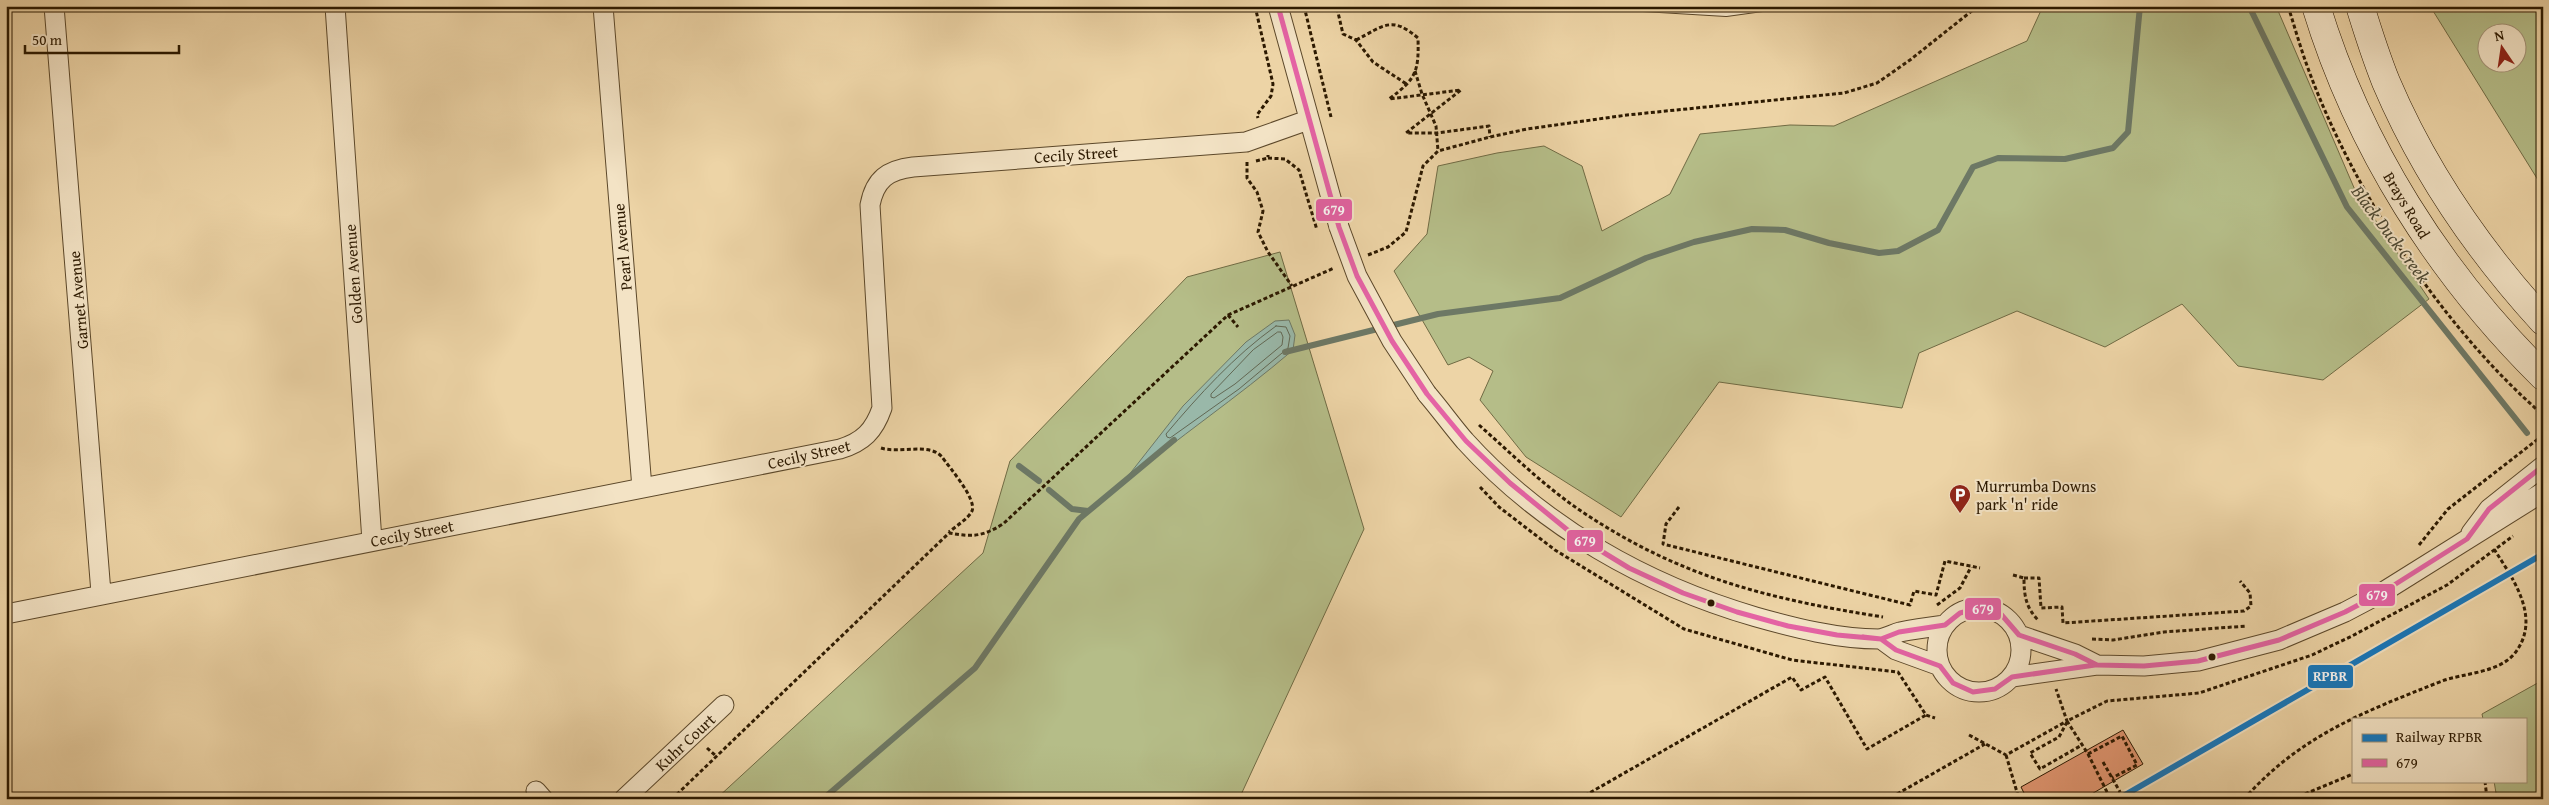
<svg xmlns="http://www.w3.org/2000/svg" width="2549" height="805" viewBox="0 0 2549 805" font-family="'Gentium Book Plus',serif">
<rect width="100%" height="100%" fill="#edd4a6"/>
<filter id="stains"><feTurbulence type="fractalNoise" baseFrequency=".004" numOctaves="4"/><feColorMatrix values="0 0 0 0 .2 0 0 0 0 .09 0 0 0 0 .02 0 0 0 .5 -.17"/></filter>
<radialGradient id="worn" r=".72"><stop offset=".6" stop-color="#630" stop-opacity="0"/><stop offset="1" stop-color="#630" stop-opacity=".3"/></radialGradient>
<path fill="#b5bd88" stroke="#706b44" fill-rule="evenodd" d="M2043 6H2276L2355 190 2429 299 2323 380 2238 366 2182 304 2105 347 2017 311 1919 353 1902 408 1719 382 1621 517 1526 457 1480 400 1493 371 1469 357 1448 365 1394 271 1427 234 1438 166 1497 153 1544 146 1582 166 1602 231 1670 194 1700 134 1790 125 1834 126 2027 41Z
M2430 6H2543V188ZM2486 32H2516V62H2486Z
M1280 252 1364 529 1239 799H716L983 553 1010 461 1187 277Z
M2543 680V799H2497L2494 781H2525V719H2483L2482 714Z"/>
<path fill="#99b8a9" stroke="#6d7865" d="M1289 320 1295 335 1293 350C1237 398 1177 438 1121 485L1183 406 1246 342 1275 321Z"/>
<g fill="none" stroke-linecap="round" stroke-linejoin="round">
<path stroke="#626854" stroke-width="1" d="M1276 326 1286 327 1290 336 1288 348 1239 389 1170 438 1167 437 1166 434C1199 395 1234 356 1276 326Z
M1278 332H1281L1283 337 1282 345 1235 384 1214 398 1211 397V394L1253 350Z"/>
<path stroke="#6d7865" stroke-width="6" d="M2249 6 2347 207 2527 433
M1285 352 1438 314 1560 298 1646 258 1694 242 1752 229 1785 230 1829 243 1879 253 1898 251 1938 230 1973 167 1998 158 2065 159 2113 148 2128 132 2140 6
M1019 466 1039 481
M1049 490 1072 509 1088 511
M823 799 975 668 1079 519 1174 440"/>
</g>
<path fill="#e09570" stroke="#2c1900" d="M2123 730 2143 764 2083 799H2027L2021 787Z"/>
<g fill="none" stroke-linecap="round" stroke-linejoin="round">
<g stroke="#5c482a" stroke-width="12">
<path id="lane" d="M1643 6 1726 11 1762 6"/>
</g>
<g stroke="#5c482a" stroke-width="21">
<path id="street" d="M54 6 101 593
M335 6 372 541
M603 6 642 488
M1278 6 1339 227
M1427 394C1440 409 1452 426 1465 441 1543 527 1646 585 1756 617 1795 628 1838 639 1879 639 1886 638 1893 634 1900 632 1915 629 1930 627 1945 625
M2471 533 2489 509 2543 466
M1937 650a42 42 0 1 1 84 0a42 42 0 1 1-84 0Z
M6 614 840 449C863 442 874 431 882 408L870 205C875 179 888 170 913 167L1246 142 1308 120
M2019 635 2075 654 2097 665
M1881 639 1896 650 1940 666
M2012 677 2097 665 2144 666 2198 661 2279 640 2345 612 2383 592 2543 492
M536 791 543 799
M624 799 724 705"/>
</g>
<g stroke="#2c1900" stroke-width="29">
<path id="secondary" d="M2316 6C2359 147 2439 273 2543 376
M2360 6C2368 32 2376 57 2386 82 2423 169 2479 251 2543 321"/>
</g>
<path stroke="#2c1900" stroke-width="3" stroke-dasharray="4 2.5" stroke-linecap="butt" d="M1255 6 1273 84 1271 96 1257 115 1258 118
M1304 6 1331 117
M1331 6 1337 8 1343 34 1356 40 1373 62 1408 85
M2288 6C2295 28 2301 50 2309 71 2354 193 2444 329 2542 414
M1356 40C1384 26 1391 15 1418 38 1419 72 1416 79 1389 99L1461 90 1406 133H1437L1489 126 1490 137
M1415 71 1422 94 1436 126 1438 151
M1268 158 1285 159 1299 170 1317 230
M1256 161 1268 158V155
M1247 162V178L1257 192 1263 211 1258 232 1268 252 1292 286
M1368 255 1388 247 1406 232 1423 166 1438 151 1490 137 1527 129 1627 115 1844 93 1877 83 1910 60 1978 6
M1228 315 1238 327
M1479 425C1513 455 1546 488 1584 513 1682 578 1769 599 1883 617
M881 448C900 454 929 442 942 457 949 467 977 499 972 511 968 519 956 526 949 532
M1480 487 1499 507 1555 550 1684 629 1792 660 1898 672 1926 715 1935 718
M1679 507 1666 524 1663 544 1910 605 1914 591 1936 595 1945 561 1980 568
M2419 545 2448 509 2538 439 2542 429V414
M2013 575 2024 578C2024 596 2026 608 2039 621
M2024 578H2039L2041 608 2062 607 2063 623 2244 611 2251 606 2250 593 2240 581
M1937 605 1960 588 1971 567
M2092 639 2113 640 2164 632 2247 626
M2067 722 2059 737 2030 753 2040 769 2082 745
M1969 735 2006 755 2067 721 2056 689
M707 748 716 756
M2088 754 2122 736 2137 765 2112 778
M2006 755 2019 799
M2103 762 2124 799
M2485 781 2487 799
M1897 794 1985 744
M2247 796 2257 799
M2110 798 2088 754 2067 721 2107 701 2199 693 2312 655 2352 636 2447 585 2513 536
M672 799 949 533C972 537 982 537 1003 524L1228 315 1334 268
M1579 799 1792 677 1801 690 1825 677 1867 749 1926 715
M2244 799C2301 735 2364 712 2442 681 2464 673 2499 673 2515 653 2542 618 2513 579 2494 549
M2293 799 2353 774"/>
<use href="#lane" stroke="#f3e3c5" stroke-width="10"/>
<use href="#street" stroke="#f3e3c5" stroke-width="19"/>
<use href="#secondary" stroke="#f3e3c5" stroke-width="28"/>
<g stroke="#5c482a" stroke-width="21" stroke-linecap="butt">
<path id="street-bridge" d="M1339 227 1357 276 1392 341 1427 394"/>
</g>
<use href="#street-bridge" stroke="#f3e3c5" stroke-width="19"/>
<g stroke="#f3e3c5" stroke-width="9">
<path id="bus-1" d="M1278 6 1339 227 1357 276 1392 341 1427 394 1466 441 1510 483 1570 532 1629 568 1683 593 1737 612 1788 626 1837 635 1881 639 1899 632 1945 625 1960 613 1979 608 2000 613 2019 635 2075 654 2097 665 2144 666 2198 661 2279 640 2345 612 2383 592 2467 539 2489 509 2543 466
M1863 637 1881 639 1896 650 1940 666 1953 683 1973 692 1995 689 2012 677 2095 665"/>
</g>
<use href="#bus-1" stroke="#e463a4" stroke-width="5"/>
<g stroke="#f3e3c5" stroke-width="10">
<path id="rail-1" d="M2118 799 2543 554"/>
</g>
<use href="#rail-1" stroke="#1578be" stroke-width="6"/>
</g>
<defs>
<g id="parking-pin" transform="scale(1.125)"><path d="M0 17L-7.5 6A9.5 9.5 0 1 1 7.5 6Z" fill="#8f2418" stroke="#f3e3c5"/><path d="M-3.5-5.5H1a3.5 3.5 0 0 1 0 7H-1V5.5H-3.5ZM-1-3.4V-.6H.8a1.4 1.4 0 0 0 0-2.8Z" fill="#fff"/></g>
</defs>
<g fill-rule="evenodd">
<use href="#parking-pin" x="1960" y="495"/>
</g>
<g fill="#2c1900" stroke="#f3e3c5" stroke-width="2">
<circle cx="1711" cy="603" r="4.5"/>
<circle cx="2212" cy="657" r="4.5"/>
</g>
<g text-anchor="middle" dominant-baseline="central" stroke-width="4" stroke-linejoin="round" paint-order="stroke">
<g font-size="16" fill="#2c1900" stroke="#f3e3c5">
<text transform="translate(1076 154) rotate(-4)">Cecily Street</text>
<text transform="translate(2407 205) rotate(59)">Brays Road</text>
<text transform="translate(622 247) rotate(-95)">Pearl Avenue</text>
<text transform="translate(353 274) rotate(-94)">Golden Avenue</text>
<text transform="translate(78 300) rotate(-95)">Garnet Avenue</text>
<text transform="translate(809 454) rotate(-13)">Cecily Street</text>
<text transform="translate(412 533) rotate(-11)">Cecily Street</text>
<text transform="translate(685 742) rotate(-43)">Kuhr Court</text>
</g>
<g font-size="16" fill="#2c1900" stroke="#f3e3c5" text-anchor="start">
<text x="1976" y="486">Murrumba Downs<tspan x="1976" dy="18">park 'n' ride</tspan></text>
</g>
<g font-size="18" font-style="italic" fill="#4d4933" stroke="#f3e3c5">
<text transform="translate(2391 234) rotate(53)">Black Duck Creek</text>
</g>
</g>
<g stroke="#f3e3c5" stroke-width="2">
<rect x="1315" y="198" width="38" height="24" rx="5" fill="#e463a4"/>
<rect x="1566" y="529" width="38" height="24" rx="5" fill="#e463a4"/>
<rect x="2358" y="583" width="38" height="24" rx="5" fill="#e463a4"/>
<rect x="1964" y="597" width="38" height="24" rx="5" fill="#e463a4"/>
<rect x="2307" y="664" width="47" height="25" rx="5" fill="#1578be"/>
</g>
<g font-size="14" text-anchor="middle" font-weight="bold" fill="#fff">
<text x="1334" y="215">679</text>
<text x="1585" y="546">679</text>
<text x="2377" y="600">679</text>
<text x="1983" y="614">679</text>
<text x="2330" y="681">RPBR</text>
</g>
<rect width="2549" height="805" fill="none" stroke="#edd4a6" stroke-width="25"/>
<rect x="8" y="8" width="2534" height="790" fill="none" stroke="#2c1900" stroke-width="2.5"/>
<rect x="12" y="12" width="2524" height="780" fill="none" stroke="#2c1900"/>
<rect x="2352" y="718" width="175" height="65" fill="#f3e3c5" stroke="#a39276"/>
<rect x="2362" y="734" width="25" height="8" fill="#1578be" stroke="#a39276"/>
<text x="2396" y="742" font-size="15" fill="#2c1900">Railway RPBR</text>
<rect x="2362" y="759" width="25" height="8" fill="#e463a4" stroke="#a39276"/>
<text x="2396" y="768" font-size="15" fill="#2c1900">679</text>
<g transform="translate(2502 48) rotate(347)"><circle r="24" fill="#f3e3c5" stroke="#a39276"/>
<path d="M0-4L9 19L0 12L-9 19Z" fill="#8f2418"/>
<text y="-8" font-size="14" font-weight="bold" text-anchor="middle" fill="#2c1900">N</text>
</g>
<path d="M25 45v8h154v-8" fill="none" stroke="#2c1900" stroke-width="2.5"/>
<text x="32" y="45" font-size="15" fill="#2c1900" stroke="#f3e3c5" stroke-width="4" paint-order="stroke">50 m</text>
<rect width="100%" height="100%" filter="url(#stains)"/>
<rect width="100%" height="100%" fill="url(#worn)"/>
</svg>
